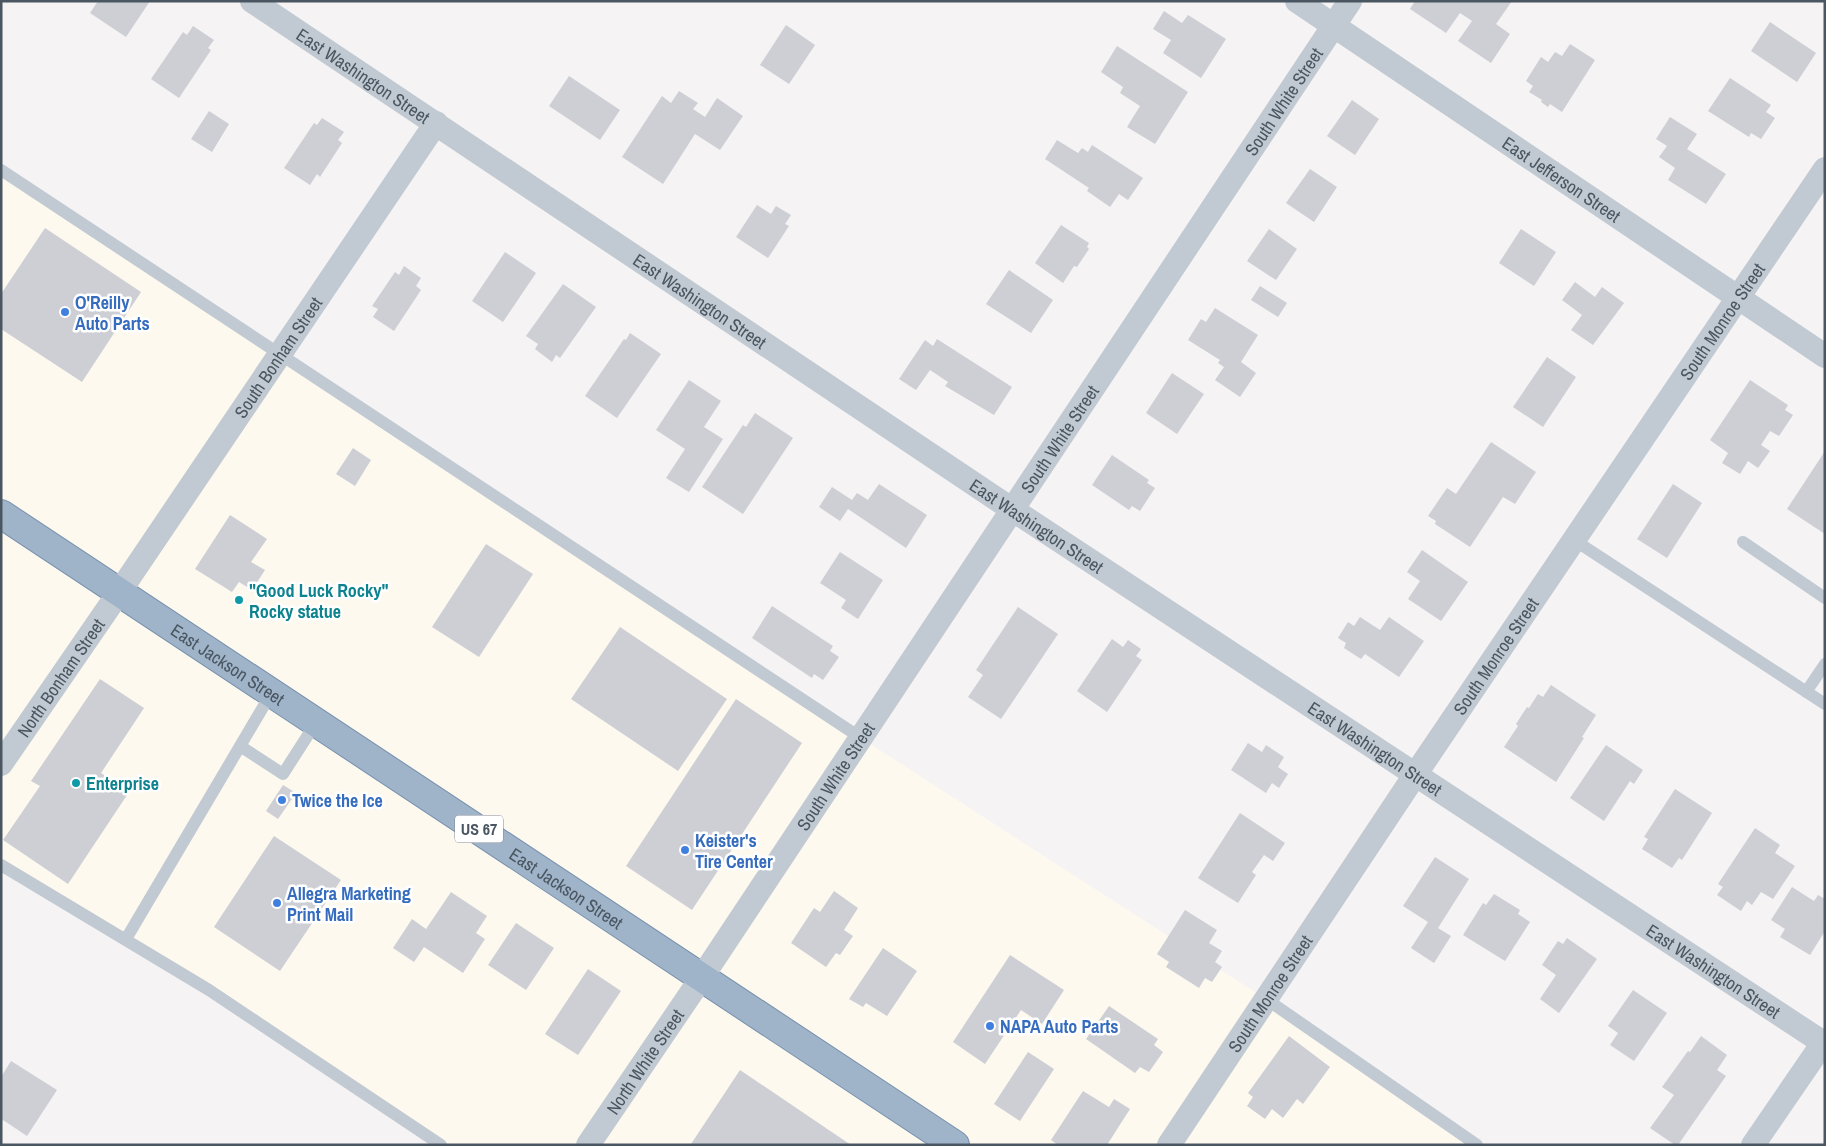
<svg xmlns="http://www.w3.org/2000/svg" width="1826" height="1146" viewBox="0 0 1826 1146" font-family="'Archivo Narrow',sans-serif">
<rect width="100%" height="100%" fill="#f5f3f3"/>
<path fill="#fdf9ef" d="M1 170 861 738 1266 999 1477 1145H441L1 865Z"/>
<path fill="#cdcfd5" d="M98 1H150L126 37 90 13Z
M1415 1H1512L1496 24 1510 34 1491 63 1458 41 1472 21 1460 13 1446 33 1410 9Z
M1164 11 1182 23 1188 15 1226 39 1201 78 1163 53 1171 40 1153 29Z
M1770 22 1816 53 1797 82 1751 51Z
M786 25 815 45 789 84 760 65Z
M193 26 214 40 208 48 211 50 179 98 151 79 183 32 187 35Z
M1570 44 1595 60 1562 112 1550 104 1548 107 1541 102 1542 100 1529 92 1533 86 1526 81 1541 57 1548 62 1555 52 1562 56Z
M1117 46 1188 92 1155 144 1127 127 1140 106 1120 93 1123 87 1101 72Z
M569 76 620 110 600 140 549 106Z
M1730 78 1771 105 1766 112 1775 118 1761 139 1751 133 1749 137 1708 111Z
M679 91 698 103 693 109 705 117 717 98 743 116 720 150 695 134 663 184 622 157 662 96 671 103Z
M1352 100 1379 119 1355 155 1327 136Z
M209 111 229 124 212 152 191 139Z
M1670 117 1697 134 1687 149 1726 174 1706 204 1668 180 1675 168 1659 157 1667 146 1656 139Z
M322 118 344 132 338 140 342 143 320 177 317 174 310 185 284 168 314 123 317 125Z
M1057 140 1078 153 1082 148 1088 152 1092 145 1143 178 1128 200 1119 194 1110 207 1087 191 1089 188 1045 159Z
M1310 169 1337 187 1314 222 1286 203Z
M757 205 771 214 776 206 791 215 785 224 789 226 768 258 736 237Z
M1061 225 1089 243 1087 247 1089 249 1077 267 1074 266 1063 283 1035 263Z
M45 228 141 292 82 382 1 329V294Z
M1269 229 1297 249 1276 280 1247 261Z
M1521 229 1556 252 1534 286 1499 263Z
M505 252 536 273 503 322 472 301Z
M404 266 421 278 416 286 421 290 394 331 373 317 378 309 372 306 395 272 399 275Z
M1009 270 1053 300 1031 333 986 304Z
M1575 282 1595 297 1602 287 1624 303 1593 345 1571 330 1582 315 1562 300Z
M563 284 596 307 560 358 556 355 552 362 535 349 538 344 526 336Z
M1260 286 1287 303 1278 317 1251 300Z
M1215 308 1258 335 1241 362 1256 373 1240 397 1215 380 1224 367 1218 363 1220 360 1188 340 1201 319 1206 322Z
M630 333 661 354 617 418 585 396 624 339 626 340Z
M937 339 1012 387 994 415 945 386 948 382 930 370 916 390 899 379 925 340 933 346Z
M1547 357 1576 377 1543 427 1513 407Z
M1172 373 1204 394 1177 434 1146 413Z
M689 380 721 401 704 427 723 439 689 492 666 478 685 449 656 430Z
M1750 380 1788 405 1785 410 1793 415 1779 436 1770 431 1761 445 1770 451 1758 468 1748 461 1740 474 1722 463 1728 453 1710 440Z
M755 413 793 438 743 514 702 487 743 425 746 427Z
M1491 442 1536 472 1515 504 1503 497 1470 547 1435 524 1436 521 1428 516 1447 488 1456 494Z
M353 448 371 460 355 486 336 474Z
M1825 451V534L1787 509Z
M1112 455 1149 480 1147 483 1155 488 1140 511 1132 506 1129 510 1092 485Z
M879 484 927 515 906 548 848 509 840 521 819 507 832 487 852 500 857 493 868 500Z
M1673 484 1702 503 1667 558 1637 539Z
M230 515 267 539 251 562 265 570 252 590 239 582 232 592 195 569Z
M486 544 533 574 479 657 432 627Z
M1422 550 1468 582 1441 621 1408 599 1420 581 1407 572Z
M840 552 883 580 858 619 841 608 846 600 820 583Z
M772 606 833 646 830 651 839 657 823 680 814 674 812 678 752 638Z
M1018 607 1058 634 1001 719 968 697 983 675 976 670Z
M1360 617 1380 630 1389 617 1424 641 1399 677 1365 654 1361 659 1344 648 1346 643 1338 638 1348 622 1354 626Z
M620 627 727 699 678 771 571 699Z
M1112 639 1123 647 1128 640 1141 649 1136 656 1142 660 1107 712 1077 691Z
M100 679 144 708 101 773 129 792 68 884 3 840 40 786 31 781Z
M1551 685 1596 715 1582 737 1584 738 1556 782 1504 747 1518 726 1516 724 1527 707 1529 708 1538 694 1543 697Z
M736 699 802 743 692 910 626 866Z
M1248 743 1262 752 1266 745 1284 757 1278 767 1288 774 1279 788 1272 783 1266 793 1231 770Z
M1606 745 1643 770 1634 784 1630 781 1604 821 1570 798Z
M283 785 296 793 278 819 266 811Z
M1675 789 1712 813 1682 860 1679 858 1672 868 1642 849 1648 839 1644 837Z
M1240 813 1285 843 1273 861 1264 855 1252 872 1256 875 1238 903 1198 878Z
M1755 828 1780 845 1775 853 1795 866 1773 899 1761 892 1752 905 1747 901 1741 911 1717 895 1723 887 1718 884Z
M274 836 341 880 280 971 214 927Z
M1435 857 1469 879 1438 928 1451 936 1434 963 1411 948 1428 922 1403 906Z
M1792 887 1814 901 1818 895 1825 899V931L1810 955 1780 937 1785 929 1771 920Z
M834 891 858 908 844 930 853 936 840 955 836 953 826 967 791 943 814 908 820 912Z
M451 892 487 916 476 933 485 939 463 973 424 947 414 962 393 948 412 919 426 929Z
M1494 894 1520 910 1518 914 1530 922 1505 961 1463 935 1483 903 1486 905Z
M1185 910 1217 930 1209 943 1222 951 1215 962 1222 967 1212 982 1205 978 1199 988 1166 967 1169 962 1157 954Z
M516 923 554 948 526 990 488 965Z
M1567 938 1597 959 1559 1013 1540 999 1556 975 1542 965 1558 941 1563 944Z
M883 948 917 971 887 1016 866 1003 863 1007 849 999Z
M1010 955 1064 990 1042 1024 1021 1010 985 1064 953 1042Z
M588 969 621 991 578 1055 545 1034Z
M1633 990 1667 1013 1634 1061 1610 1045 1618 1033 1608 1026Z
M1109 1006 1158 1039 1154 1045 1163 1052 1149 1072 1140 1067 1135 1073 1086 1039Z
M1289 1036 1330 1067 1303 1104 1297 1099 1283 1118 1272 1109 1265 1119 1247 1106 1253 1097 1248 1093Z
M1701 1036 1727 1055 1717 1070 1726 1076 1678 1145H1675L1650 1128 1674 1095 1662 1087 1688 1051 1690 1052Z
M1028 1052 1054 1069 1020 1121 994 1104Z
M11 1061 57 1090 27 1136 3 1120 1 1123V1077Z
M740 1070 851 1145 691 1144Z
M1083 1091 1109 1107 1114 1099 1130 1109 1107 1145H1058L1051 1140Z"/>
<g fill="none" stroke-linecap="round" stroke-linejoin="round">
<g stroke="#7690ad" stroke-width="30">
<g id="trunk">
<path id="s6" d="M1 514 955 1145"/>
</g>
</g>
<path stroke="#c1cad2" stroke-width="12" d="M1 170 861 738
M1574 540 1825 704
M1743 542 1825 598
M1806 692 1825 664
M240 746 283 774 317 721
M1 865 209 990 441 1145
M126 939 272 692
M1266 999 1477 1145"/>
<g stroke="#c1cad2" stroke-width="24">
<path id="s1" d="M252 1 1013 510 1825 1044"/>
<path id="s2" d="M1297 1 1825 356"/>
<path id="s3" d="M1 764 120 591 436 123"/>
<path id="s4" d="M588 1145 702 977 1350 1"/>
<path id="s5" d="M1169 1145 1415 775 1825 169"/>
<path d="M1753 1145 1825 1040"/>
</g>
<use href="#trunk" stroke="#9fb4c9" stroke-width="28"/>
</g>
<g fill="#3f7fe0" stroke="#fff" stroke-width="2">
<circle cx="65" cy="312" r="5"/>
<circle cx="282" cy="800" r="5"/>
<circle cx="685" cy="850" r="5"/>
<circle cx="277" cy="903" r="5"/>
<circle cx="990" cy="1026" r="5"/>
</g>
<g fill="#0f9aa8" stroke="#fff" stroke-width="2">
<circle cx="239" cy="600" r="5"/>
<circle cx="76" cy="783" r="5"/>
</g>
<g text-anchor="middle" dominant-baseline="central" stroke-width="5" stroke-linejoin="round" paint-order="stroke">
<rect fill="#fff" stroke="#808990" stroke-width="1" x="455" y="815.5" width="48" height="27" rx="4"/>
<g font-size="16" font-weight="bold" fill="#4a5661">
<text x="479" y="829">US 67</text>
</g>
<g font-size="18" fill="#4a5661" stroke="#fff">
<text stroke="none"><textPath href="#s1" startOffset="134">East Washington Street</textPath></text>
<text stroke="none"><textPath href="#s4" startOffset="1254">South White Street</textPath></text>
<text stroke="none"><textPath href="#s2" startOffset="319">East Jefferson Street</textPath></text>
<text stroke="none"><textPath href="#s1" startOffset="539">East Washington Street</textPath></text>
<text stroke="none"><textPath href="#s5" startOffset="992">South Monroe Street</textPath></text>
<text stroke="none"><textPath href="#s3" startOffset="492">South Bonham Street</textPath></text>
<text stroke="none"><textPath href="#s4" startOffset="849">South White Street</textPath></text>
<text stroke="none"><textPath href="#s1" startOffset="944">East Washington Street</textPath></text>
<text stroke="none"><textPath href="#s5" startOffset="588">South Monroe Street</textPath></text>
<text stroke="none"><textPath href="#s6" startOffset="272">East Jackson Street</textPath></text>
<text stroke="none"><textPath href="#s3" startOffset="105">North Bonham Street</textPath></text>
<text stroke="none"><textPath href="#s1" startOffset="1349">East Washington Street</textPath></text>
<text stroke="none"><textPath href="#s4" startOffset="444">South White Street</textPath></text>
<text stroke="none"><textPath href="#s6" startOffset="678">East Jackson Street</textPath></text>
<text stroke="none"><textPath href="#s1" startOffset="1754">East Washington Street</textPath></text>
<text stroke="none"><textPath href="#s5" startOffset="182">South Monroe Street</textPath></text>
<text stroke="none"><textPath href="#s4" startOffset="101">North White Street</textPath></text>
</g>
<g font-size="18" font-weight="bold" fill="#366cbe" stroke="#fff" text-anchor="start">
<text x="75" y="302">O'Reilly<tspan x="75" dy="21">Auto Parts</tspan></text>
<text x="292" y="800">Twice the Ice</text>
<text x="695" y="840">Keister's<tspan x="695" dy="21">Tire Center</tspan></text>
<text x="287" y="893">Allegra Marketing<tspan x="287" dy="21">Print Mail</tspan></text>
<text x="1000" y="1026">NAPA Auto Parts</text>
</g>
<g font-size="18" font-weight="bold" fill="#0d838f" stroke="#fff" text-anchor="start">
<text x="249" y="590">"Good Luck Rocky"<tspan x="249" dy="21">Rocky statue</tspan></text>
<text x="86" y="783">Enterprise</text>
</g>
</g>
<rect width="1826" height="1146" fill="none" stroke="#4a5661" stroke-width="5"/>
</svg>
